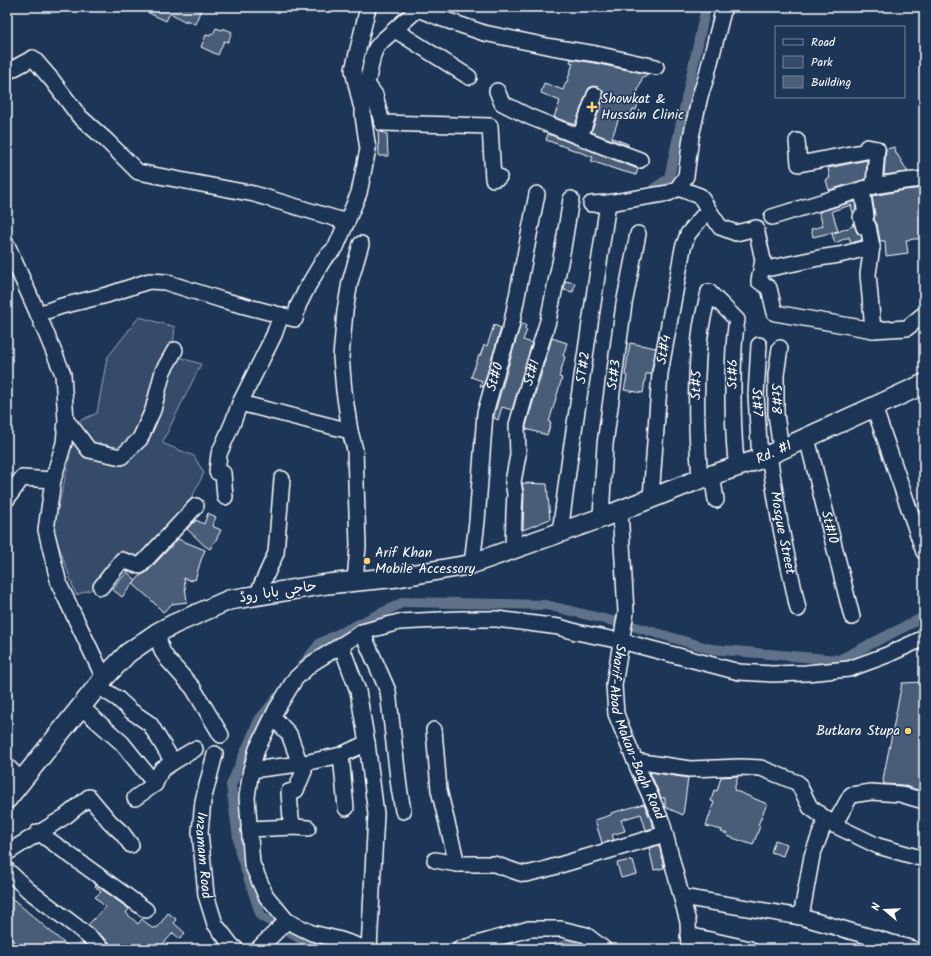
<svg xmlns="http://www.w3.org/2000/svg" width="931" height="956" viewBox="0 0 931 956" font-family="Kalam,'Playpen Sans Arabic',sans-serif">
<rect width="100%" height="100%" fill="#1d3557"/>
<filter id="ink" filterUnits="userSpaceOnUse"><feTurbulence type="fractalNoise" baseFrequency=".025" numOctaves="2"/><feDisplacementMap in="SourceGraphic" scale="8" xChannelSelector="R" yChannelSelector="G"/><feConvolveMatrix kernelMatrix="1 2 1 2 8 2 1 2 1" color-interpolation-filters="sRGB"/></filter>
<g filter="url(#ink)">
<path fill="#364b69" stroke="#9aa5b4" d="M139 317 175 327 172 355 201 364 162 443 194 456 204 473 191 499 140 562 121 554 101 582 93 589 76 595 53 529 68 466 72 436 77 422 97 413 107 358Z"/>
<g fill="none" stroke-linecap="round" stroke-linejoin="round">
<path stroke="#617289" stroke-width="10" d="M653 189 669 178 704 16 707 7
M301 667 320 643 404 602 546 605 629 625 711 649 839 660 924 617
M277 698 259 720 231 785 240 853 261 916 318 949
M548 949 572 944 576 949"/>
</g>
<path fill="#4a5d79" stroke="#fff" d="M136 7H202L195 24 186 20V22L170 13 166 21Z
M216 28 222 30 223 28 232 32 228 42 224 41 218 55 201 47 206 35 210 36 211 33 213 34Z
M571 59 594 63 647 74 646 77 643 76 636 96 640 98 636 110 633 109 629 119 620 115 612 138 628 144V146L591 132 604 98V94L602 90 598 87 593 86 589 88 587 92 575 125 554 117 560 101 541 93 544 83 563 90 566 82H567L573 63 570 62Z
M378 131 387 134 388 156H379Z
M548 134 638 169 636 175 618 170 591 161 593 157 546 140Z
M895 147 896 154H897L908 172 884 175 886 149Z
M867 160 866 179 829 190 826 180 830 178 828 168Z
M924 188V238L906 240 908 253 886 256 885 241H880L877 224 874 220 875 215 872 196 905 190Z
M855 201 856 210 853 213 851 205 832 211 838 231 813 237 811 229 823 226 819 212Z
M853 223 856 230 857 233 861 235 862 240 851 243 849 237 835 243 832 234 853 226 852 224Z
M565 281 575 283 573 292 564 290Z
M521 323 526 325 525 329 527 330 523 340 532 343 512 410 502 407 498 420 494 418V415Z
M494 325 501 328 483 387 480 386 482 381 471 377 479 355 480 356 484 345 487 346Z
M552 338 567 343 563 356 565 357 559 377 562 378 549 422 551 423 547 435 526 429V426L540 378Z
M630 343 656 348 651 374H646L643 393 624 390 627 376 625 375Z
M522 483 547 484 550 519 523 530 524 494Z
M208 513 216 517 212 526 221 530 215 542H214L210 549 205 546 187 529 193 522 194 523 196 520 204 524Z
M178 539 205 550 201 560 195 580 192 579V581L184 578 187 602 172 604 163 612 148 597 133 584 141 575 147 572Z
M127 572 136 580 122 597 112 589Z
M924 682V792L902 785 884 784 883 779 902 683Z
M650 772 688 778 683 815 665 807V798H661Z
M738 776 734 790 767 804 758 825 760 826 753 845 727 836 728 834 721 832 722 830 706 826 714 802 711 801 714 790 717 791 721 777Z
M644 804 654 828 646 830 641 814 621 820 625 831 612 835 614 840 602 843 595 820 611 815V813Z
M775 840 787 844 783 856 771 852Z
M659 845 664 868 654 870 649 848Z
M630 860V862L633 861 637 874 621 878 617 863Z
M96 885 129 909 126 913 138 924 142 919 153 929 155 927 157 928 168 913 176 919 174 923 185 933 180 939 173 933 163 944 168 949H112L111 946 109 942 88 925 105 907 95 897 101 892 95 886Z
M7 894 71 949H22L7 935Z"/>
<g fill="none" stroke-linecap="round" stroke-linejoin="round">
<g stroke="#fff" stroke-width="18">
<g id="minor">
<path d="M418 9 443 19 484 33 552 47 596 54 656 67"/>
<path d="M395 30 469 77"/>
<path d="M7 72 33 58 52 80 79 116 107 141 138 172 254 194 347 222"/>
<path d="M367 84 375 95 382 123 490 126 493 179 499 177"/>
<path d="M497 91 502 103 530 117 600 145 640 160"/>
<path d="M361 105 353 70 368 7"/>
<path d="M580 137 595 95"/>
<path d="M797 141 799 164 877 149"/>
<path d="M867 147 877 149 874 186"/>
<path d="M678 188 700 196 710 212 720 227 736 233 756 228 763 260 759 281 769 288 775 313 873 330 907 328 924 314"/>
<path d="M862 189 866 216 861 217 864 227 868 226 872 247 868 274 873 330"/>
<path d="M591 204 608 203 669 193 678 188 686 176 691 137 700 96 706 78 723 11V7"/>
<path d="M772 217 874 186 904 181 924 179"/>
<path d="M7 245 38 314 63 374 66 421 64 443 53 480 46 530 59 584 104 678"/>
<path d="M771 268 819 258 839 255 872 247"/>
<path d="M709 292 737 320C733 342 733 365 733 388 733 414 733 441 737 467"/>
<path d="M38 314 62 306 107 295 149 281 165 282 222 300 295 319 298 306 308 286 324 259 336 247 359 193 368 149 363 116V109L366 98 367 84 373 55 376 48 382 41 420 7"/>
<path id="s1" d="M759 345 756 395 760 459"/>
<path id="s2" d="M780 348 776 375V414L781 450"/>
<path d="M240 403 350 431"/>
<path d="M874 407 924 552"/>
<path d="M66 421 71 426 89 450 121 457 140 439 153 410 163 371 175 350"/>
<path id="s3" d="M807 438 852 617"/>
<path id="s4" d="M769 455 780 524 798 609"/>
<path d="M217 472 219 454 233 422 240 403 274 335 281 315"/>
<path d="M223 473 225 497"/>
<path d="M712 475 716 500"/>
<path id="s5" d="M700 479C696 429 694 378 701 328 703 316 706 304 709 292"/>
<path id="s6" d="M651 498 660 373 683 248 688 234 702 217 710 212"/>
<path d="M7 499 22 478 53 480"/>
<path id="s7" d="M620 510 626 612 614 685 616 714 635 761 640 773 662 822 688 922 689 949"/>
<path id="s8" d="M601 518 605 444 624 304 638 234"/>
<path id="s9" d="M560 533 569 464 608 203"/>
<path id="s10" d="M513 550 514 512 515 494 513 482 518 455 517 425 531 375 548 321 563 248 571 199"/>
<path id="s11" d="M472 564 477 521 485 413 498 367 511 327 537 194"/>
<path d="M355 581 358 546 355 450 350 431 344 391 341 357 345 311 350 282 361 244"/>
<path d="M101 587 122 560 140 566 196 506"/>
<path d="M257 595 276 553 282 479"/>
<path d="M362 632 388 691 399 787 403 811"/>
<path d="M157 633 162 651 168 660 193 688 221 735"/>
<path d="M341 645 358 691 367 743 376 814 369 949"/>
<path d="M98 686 118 699 131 711 150 724 173 762"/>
<path d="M81 707 122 743 155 784"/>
<path d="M273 717 289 734 300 764 304 771 296 790 289 792 291 819 294 827"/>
<path d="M434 730 439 790 457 864"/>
<path id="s12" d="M215 754 203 801 200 832 206 895 215 924 232 946 236 949"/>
<path d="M341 755 346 808"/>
<path d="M635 761 690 769 741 767 761 768 798 783 810 807 834 825 878 846 924 859"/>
<path d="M7 766 21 780"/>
<path d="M251 770 300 764 341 755 367 743"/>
<path d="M135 798 155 784 161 770 173 762 195 749"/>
<path d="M834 825 851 795 871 792 900 794 924 801"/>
<path d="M249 829 294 827 308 828"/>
<path d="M38 832 146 910"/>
<path d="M7 853 66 816 89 797 110 822 122 833 131 845"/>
<path d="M435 860 457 864H494L520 873 526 874 543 870 665 834"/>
<path d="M7 870 28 890 77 927 103 949"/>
<path d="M682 897 801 917 913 949"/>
<path d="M801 917 812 856 826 819"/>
<path d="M688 935 750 949"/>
<path d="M258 949 287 921"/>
<path d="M367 949 341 940 312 933 287 921 266 896 252 864 247 797 251 770 257 749 276 710 295 679 311 664 362 632 399 622 460 619H497L559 627 576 632 621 641 739 672 772 674 806 673 849 669 887 655 924 638"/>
<path d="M460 949 529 929H561L586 935 604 949"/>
</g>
</g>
<g stroke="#fff" stroke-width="22">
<g id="major">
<path id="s13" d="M7 799 104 678 128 653 157 633 174 624 229 600 327 584 398 577 468 565 601 518 700 479 760 459 924 384"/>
</g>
</g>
<use href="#minor" stroke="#1d3557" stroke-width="15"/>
<use href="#major" stroke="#1d3557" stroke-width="19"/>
</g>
</g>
<g fill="#ffd166" stroke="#1d3557" stroke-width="1.5">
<path d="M590 101h4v4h4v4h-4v4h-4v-4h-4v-4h4z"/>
<circle cx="367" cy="561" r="4"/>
<circle cx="908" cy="731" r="4"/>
</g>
<g text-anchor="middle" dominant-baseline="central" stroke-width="3" stroke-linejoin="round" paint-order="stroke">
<g font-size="14" fill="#fff" stroke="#1d3557" text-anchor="start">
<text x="601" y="99">Showkat &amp;<tspan x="601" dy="16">Hussain Clinic</tspan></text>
<text x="375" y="553">Arif Khan<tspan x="375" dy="16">Mobile Accessory</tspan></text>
<text x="900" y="731" text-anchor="end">Butkara Stupa</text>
</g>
<g font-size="14" fill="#fff" stroke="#1d3557">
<text stroke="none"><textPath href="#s6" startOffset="149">St#4</textPath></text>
<text stroke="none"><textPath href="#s9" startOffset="167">ST#2</textPath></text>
<text stroke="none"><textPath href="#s10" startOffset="180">St#1</textPath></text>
<text transform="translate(733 374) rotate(-89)">St#6</text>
<text stroke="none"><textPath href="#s8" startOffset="144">St#3</textPath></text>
<text stroke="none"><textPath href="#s11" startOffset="189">St#0</textPath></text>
<text stroke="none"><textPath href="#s5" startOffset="94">St#5</textPath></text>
<text stroke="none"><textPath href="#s2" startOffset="51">St#8</textPath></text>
<text stroke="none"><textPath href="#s1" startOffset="57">St#7</textPath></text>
<text stroke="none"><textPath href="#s13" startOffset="872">Rd. #1</textPath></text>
<text stroke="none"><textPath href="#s3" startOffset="92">St#10</textPath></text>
<text stroke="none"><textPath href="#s4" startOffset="79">Mosque Street</textPath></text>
<text transform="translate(278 592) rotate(-9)">حاجی بابا روڈ</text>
<text stroke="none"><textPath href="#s7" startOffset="227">Sharif-Abad Makan-Bagh Road</textPath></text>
<text stroke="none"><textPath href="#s12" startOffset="103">Inzamam Road</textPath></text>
</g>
</g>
<rect width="931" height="956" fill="none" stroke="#1d3557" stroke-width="24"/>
<rect x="12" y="12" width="907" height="932" fill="none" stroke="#fff" stroke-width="1.5" filter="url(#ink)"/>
<rect x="775" y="26" width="130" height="72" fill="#1d3557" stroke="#77869a"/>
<rect x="783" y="39" width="20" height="6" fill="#1d3557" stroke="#77869a"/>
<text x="811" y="46" font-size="12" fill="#ffffff">Road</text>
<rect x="783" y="56" width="20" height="12" fill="#364b69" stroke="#77869a"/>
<text x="811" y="66" font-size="12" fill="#ffffff">Park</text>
<rect x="783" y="76" width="20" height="12" fill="#4a5d79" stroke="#77869a"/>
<text x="811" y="86" font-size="12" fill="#ffffff">Building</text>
<g transform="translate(885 910) rotate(289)" stroke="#1d3557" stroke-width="3" paint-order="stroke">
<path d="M0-3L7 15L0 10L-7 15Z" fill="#ffffff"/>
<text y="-6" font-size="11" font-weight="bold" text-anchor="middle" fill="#ffffff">N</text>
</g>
</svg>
